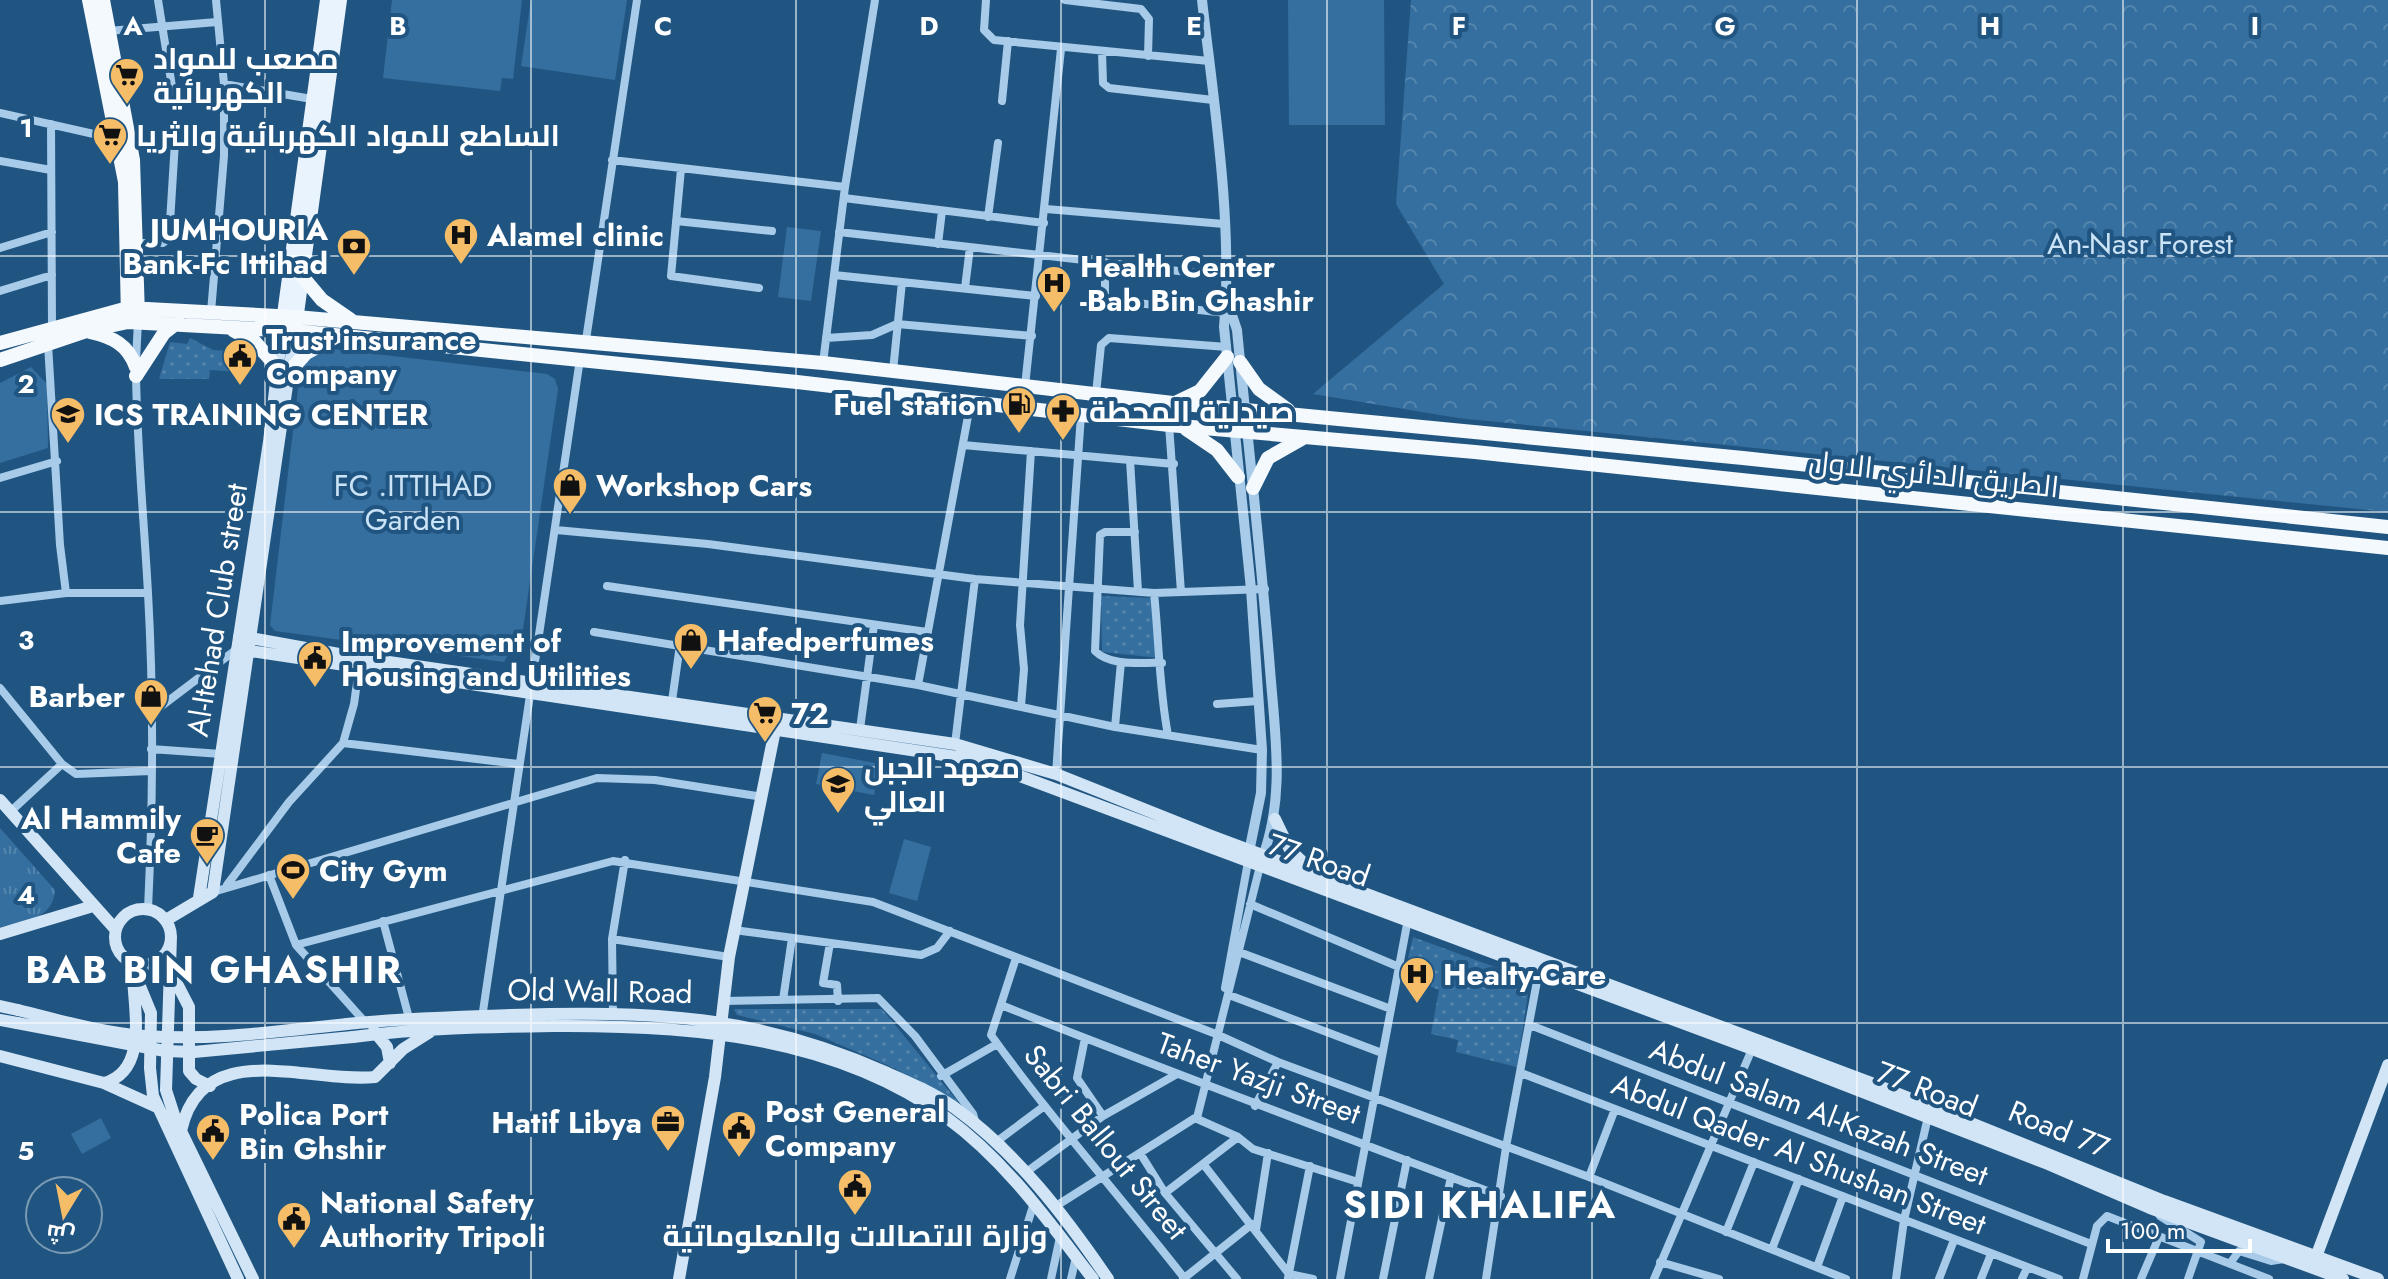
<svg xmlns="http://www.w3.org/2000/svg" width="2388" height="1279" viewBox="0 0 2388 1279" font-family="Jost,Cairo,sans-serif">
<defs>
<pattern id="grass-tufts" width="24" height="20" patternUnits="userSpaceOnUse" patternTransform="scale(2)"><rect width="24" height="20" fill="#356f9f"/><path d="M3 7l-1-3M5 7V3M7 7l1-3M15 17l-1-3M17 17v-4M19 17l1-3" fill="none" stroke="#5385ad"/></pattern>
<pattern id="forest-crowns" width="20" height="18" patternUnits="userSpaceOnUse" patternTransform="scale(2)"><rect width="20" height="18" fill="#356f9f"/><path d="M2 6a3 3 0 1 1 6 0M12 15a3 3 0 1 1 6 0" fill="none" stroke="#5385ad"/></pattern>
<pattern id="garden-dots" width="8" height="8" patternUnits="userSpaceOnUse" patternTransform="scale(2)"><rect width="8" height="8" fill="#356f9f"/><path d="M2 2h.1M6 6h.1" fill="none" stroke="#5385ad" stroke-width="1.8" stroke-linecap="round"/></pattern>
</defs>
<rect width="100%" height="100%" fill="#215581"/>
<path fill="url(#grass-tufts)" d="M0 828 55 890C53 920 24 921 0 927Z"/>
<path fill="url(#forest-crowns)" d="M1411 0H2388V512L1458 418 1313 394 1444 284 1396 204Z"/>
<path fill="#356f9f" d="M392 0H522L513 79 502 78 500 91 383 78Z
M531 0H627L615 80 521 66Z
M1288 0H1384L1385 125H1289Z
M787 227 821 231 811 301 778 297Z
M333 349 547 374 555 379 558 389 520 650 508 655 504 662 275 631 270 625 300 372 315 350Z
M31 367 47 384 48 448 0 463V383Z
M822 753 880 764 874 795 816 784Z
M904 839 931 847 917 901 889 893Z
M101 1118 111 1138 82 1154 71 1134Z"/>
<path fill="url(#garden-dots)" d="M190 338 213 350 247 352 244 372 210 370 209 379H159L170 342 187 344Z
M1101 596 1151 598 1160 658 1102 652Z
M1413 937 1530 980 1517 1067 1456 1052 1458 1040 1431 1034 1439 990 1404 975Z
M734 1009H882L963 1108 894 1068 815 1034 737 1015Z"/>
<g fill="none" stroke-linecap="round" stroke-linejoin="round">
<path stroke="#a7cbe8" stroke-width="8" d="M158 0 174 99
M216 0 224 84 312 99
M986 0 984 30 994 40 1209 61
M1065 0 1141 9 1149 19 1148 56
M108 31 217 22
M1102 52 1103 83 1109 88 1213 100
M1002 101 1008 41
M0 113 116 139
M51 124 52 326
M612 160 845 187
M0 161 51 170
M681 169 671 276 759 288
M844 198 1044 223
M1046 209 1224 224
M988 217 998 143
M676 221 772 231
M839 232 1196 273
M136 243H163L169 238 175 142
M938 244 942 211
M0 248 52 232
M1105 262V295L1110 300 1226 313
M834 275 1036 296
M965 288 970 247
M0 291 52 275
M211 312 224 156V84
M826 338 872 335 897 324 1032 336
M586 340 637 0
M48 344 60 545 66 593
M136 361 138 321
M823 363 845 187 875 0
M893 371 902 282
M136 374C137 448 144 520 148 593 154 698 153 804 148 909
M1025 386 1061 49
M1096 394 1101 345 1109 338 1227 347
M1169 425 1181 592
M963 445 1174 464
M1130 460 1138 591
M0 478 57 461
M556 530 708 544 975 579 1154 593 1265 589
M1135 532H1105L1100 535 1095 651C1111 667 1141 662 1162 663
M607 586 927 632
M1154 593C1159 640 1159 689 1168 735
M0 601 66 593H148
M594 632 918 685 971 400
M918 685 1115 727 1262 750
M0 688 62 764 76 774 151 771
M672 701 680 645
M1217 704 1258 701
M1021 706 1024 669 1020 625 1031 451
M151 714 237 649
M1115 727 1121 662
M860 729 874 625
M343 743 518 764
M955 744 975 579
M151 749 221 754
M1056 774 1081 415
M10 812 62 764
M625 860 612 939 729 957
M269 875 296 945 365 1022
M227 885 289 802 343 743 354 704 359 668
M213 892 597 778 655 780 763 797
M1250 904 1399 967
M383 921 409 1018
M734 930 921 955 937 948 950 931
M612 939 613 1013
M830 943 823 983 837 985 838 1001
M296 945 613 861 873 902 1216 1034 1278 1062 1589 1177 1846 1279
M1239 952 1391 1009
M1016 958 991 1035C1052 1120 1121 1197 1185 1279
M1225 988 1248 862
M1229 995 1382 1053
M783 1000 792 938
M723 1001 878 998 915 1036 973 1114 976 1124
M1001 1005C1167 1071 1334 1133 1501 1196
M482 1018 580 359
M1530 1025 2091 1244
M1085 1038 1077 1078 1103 1116
M1521 1073 2059 1279
M941 1076 997 1044
M1255 1106 1278 1062
M1197 1118 1260 866
M996 1142 1043 1107
M1140 1153 1165 1193 1237 1279
M1204 1165 1289 1274 1313 1279
M1025 1173 1103 1116 1177 1074
M1589 1177 1615 1109
M1165 1193 1238 1137
M1056 1206 1195 1118 1238 1137 1253 1149 1358 1182
M2160 1216 2201 1242 2188 1279
M1256 1230 1268 1153
M1726 1232 1754 1162
M1772 1249 1799 1179
M1660 1262 1719 1279
M2231 1262 2239 1251 2271 1261 2284 1259
M1817 1267 1843 1196
M1288 1278 1310 1166
M1010 1279 1034 1203
M1051 1279 1060 1237
M1071 1279 1076 1257
M1183 1279 1252 1224
M1340 1279 1408 919
M1383 1279 1407 1160
M1429 1279 1451 1177
M1486 1279 1506 1147 1540 965
M1654 1279 1752 1049
M1896 1279 1904 1220 1928 1117
M1939 1279 1954 1240
M1981 1279 1991 1254
M2022 1279 2027 1268
M2083 1279 2097 1226 2107 1216 2269 1279
M2141 1279 2159 1237"/>
<path stroke="#a7cbe8" stroke-width="10" d="M1202 0C1214 105 1233 222 1224 327L1251 589 1262 750 1261 793 1248 857
M1229 306 1237 330C1248 443 1261 556 1270 669 1275 736 1286 797 1261 862"/>
<path stroke="#d1e5f6" stroke-width="12" d="M239 636 361 658 955 744 1056 774 1209 835 1869 1082 2164 1201 2378 1279
M237 649 977 760 1752 1049 2048 1164 2150 1208 2343 1279
M0 800 116 930
M1275 819 1290 850 1307 866
M199 898 269 442 282 330
M115 937a28 28 0 1 1 56 0a28 28 0 1 1-56 0Z
M166 920 213 892 295 331
M0 934 93 906
M171 936 166 1090 176 1121 253 1279
M130 962 151 1013 150 1068 153 1096 238 1279
M172 974 189 1007V1071L196 1079 210 1086
M0 1006 18 1010
M0 1020 17 1023
M347 1024C402 1018 456 1017 511 1015 650 1011 756 1014 885 1072 908 1082 934 1093 955 1108 1017 1153 1065 1216 1108 1279
M374 1031 387 1047 390 1063
M353 1037C420 1028 486 1027 553 1026 688 1025 833 1035 947 1118 1006 1161 1049 1222 1093 1279
M0 1056 104 1083 157 1107
M104 1083C151 1070 132 1004 133 969
M181 1131C202 1035 310 1084 375 1077L403 1049 430 1032
M2316 1257 2388 1065
M679 1279 715 1077 729 957 777 720"/>
<path stroke="#e9f3fd" stroke-width="14" d="M295 328 340 0
M282 329 327 0"/>
<path stroke="#f4f9fe" stroke-width="14" d="M89 0 125 182 128 317
M103 0 133 160 138 316
M301 275 322 300 351 320
M233 330 255 342 277 367
M90 332C113 337 128 345 136 367
M0 343 128 308 296 317 823 363 1173 403 1743 458 2388 527
M0 360 86 331 128 322 295 331 797 382 1169 425 1475 452 2388 548
M1240 362 1259 389 1288 410
M290 371 306 353 337 336
M136 376 164 333 178 322
M1175 403 1200 391 1227 357
M1186 429 1217 450 1238 477
M1253 488 1268 458 1305 437"/>
<path stroke="#d1e5f6" stroke-width="12" d="M18 1010C59 1020 102 1033 145 1036 212 1041 280 1031 347 1024
M17 1023 165 1051 194 1052 353 1037"/>
</g>
<path fill="none" stroke="#fff" stroke-width="2" stroke-opacity="0.55" d="M265 0V1279M531 0V1279M796 0V1279M1061 0V1279M1327 0V1279M1592 0V1279M1857 0V1279M2123 0V1279M0 256H2388M0 512H2388M0 767H2388M0 1023H2388"/>
<defs>
<g id="supermarket-pin" transform="scale(1.8)"><path d="M0 17L-7.5 6A9.5 9.5 0 1 1 7.5 6Z" fill="#f5bd68" stroke="#215581"/><path d="M-6-5.5h2.5l.6 2H6L4.5 2H-2.5L-4.4-4H-6ZM-1.5 3.2a1.3 1.3 0 1 0 .1 0ZM3 3.2a1.3 1.3 0 1 0 .1 0Z" fill="#111"/></g>
<g id="hospital-pin" transform="scale(1.8)"><path d="M0 17L-7.5 6A9.5 9.5 0 1 1 7.5 6Z" fill="#f5bd68" stroke="#215581"/><path d="M-5-5h3v3.5h4V-5h3V5h-3V1.5h-4V5h-3Z" fill="#111"/></g>
<g id="bank-pin" transform="scale(1.8)"><path d="M0 17L-7.5 6A9.5 9.5 0 1 1 7.5 6Z" fill="#f5bd68" stroke="#215581"/><path d="M-6-4H6V4H-6ZM0-2.3a2.3 2.3 0 1 0 0 4.6a2.3 2.3 0 1 0 0-4.6Z" fill="#111"/></g>
<g id="civic-pin" transform="scale(1.8)"><path d="M0 17L-7.5 6A9.5 9.5 0 1 1 7.5 6Z" fill="#f5bd68" stroke="#215581"/><path d="M-.6-6.5H3V-4.5H.6V-3L4-1V1h2V6H-6V1h2V-1L-.6-3ZM-1.2 2.5V6h2.4V2.5Z" fill="#111"/></g>
<g id="fuel-pin" transform="scale(1.8)"><path d="M0 17L-7.5 6A9.5 9.5 0 1 1 7.5 6Z" fill="#f5bd68" stroke="#215581"/><path d="M-5.5-6h7V0h2V4h1.3V-2.5L3-4.5l.8-.8L6-3V5H2.5V1h-1V6h-7ZM-4.2-4.7v3.2H.2V-4.7Z" fill="#111"/></g>
<g id="pharmacy-pin" transform="scale(1.8)"><path d="M0 17L-7.5 6A9.5 9.5 0 1 1 7.5 6Z" fill="#f5bd68" stroke="#215581"/><path d="M-2-6h4v4h4v4h-4v4h-4v-4h-4v-4h4Z" fill="#111"/></g>
<g id="school-pin" transform="scale(1.8)"><path d="M0 17L-7.5 6A9.5 9.5 0 1 1 7.5 6Z" fill="#f5bd68" stroke="#215581"/><path d="M0-5L7-2L0 1L-7-2ZM-4 1L0 2.5L4 1V4Q0 6-4 4Z" fill="#111"/></g>
<g id="shop-pin" transform="scale(1.8)"><path d="M0 17L-7.5 6A9.5 9.5 0 1 1 7.5 6Z" fill="#f5bd68" stroke="#215581"/><path d="M-5-2.5h2.3a2.7 3.5 0 0 1 5.4 0H5L5.5 6h-11ZM-1.5-2.5h3a1.5 2.3 0 0 0-3 0Z" fill="#111"/></g>
<g id="university-pin" transform="scale(1.8)"><path d="M0 17L-7.5 6A9.5 9.5 0 1 1 7.5 6Z" fill="#f5bd68" stroke="#215581"/><path d="M0-5L7-2L0 1L-7-2ZM-4 1L0 2.5L4 1V4Q0 6-4 4Z" fill="#111"/></g>
<g id="cafe-pin" transform="scale(1.8)"><path d="M0 17L-7.5 6A9.5 9.5 0 1 1 7.5 6Z" fill="#f5bd68" stroke="#215581"/><path d="M-5.5-4.5H6V0H3Q3 3.5 0 3.5H-2.5Q-5.5 3.5-5.5 0ZM3-3.2v2h1.7v-2ZM-6 4.5H4V6H-6Z" fill="#111"/></g>
<g id="stadium-pin" transform="scale(1.8)"><path d="M0 17L-7.5 6A9.5 9.5 0 1 1 7.5 6Z" fill="#f5bd68" stroke="#215581"/><path d="M0-5a6.5 5 0 1 0 0 10a6.5 5 0 1 0 0-10ZM-3.5-1.8h7v3.6h-7Z" fill="#111"/></g>
<g id="office-pin" transform="scale(1.8)"><path d="M0 17L-7.5 6A9.5 9.5 0 1 1 7.5 6Z" fill="#f5bd68" stroke="#215581"/><path d="M-6-3h4V-5.5h4V-3h4V5H-6ZM-1-4.5V-3h2v-1.5ZM-6 0V1H6V0Z" fill="#111"/></g>
</defs>
<g fill-rule="evenodd">
<use href="#supermarket-pin" x="127" y="75"/>
<use href="#supermarket-pin" x="110" y="135"/>
<use href="#hospital-pin" x="461" y="235"/>
<use href="#bank-pin" x="354" y="246"/>
<use href="#hospital-pin" x="1054" y="283"/>
<use href="#civic-pin" x="240" y="356"/>
<use href="#fuel-pin" x="1019" y="404"/>
<use href="#pharmacy-pin" x="1063" y="411"/>
<use href="#school-pin" x="68" y="414"/>
<use href="#shop-pin" x="570" y="485"/>
<use href="#shop-pin" x="691" y="640"/>
<use href="#civic-pin" x="315" y="658"/>
<use href="#shop-pin" x="151" y="696"/>
<use href="#supermarket-pin" x="765" y="713"/>
<use href="#university-pin" x="838" y="784"/>
<use href="#cafe-pin" x="207" y="835"/>
<use href="#stadium-pin" x="293" y="870"/>
<use href="#hospital-pin" x="1417" y="974"/>
<use href="#office-pin" x="668" y="1122"/>
<use href="#civic-pin" x="739" y="1128"/>
<use href="#civic-pin" x="213" y="1131"/>
<use href="#civic-pin" x="855" y="1186"/>
<use href="#civic-pin" x="294" y="1219"/>
</g>
<g text-anchor="middle" dominant-baseline="central" stroke-width="8" stroke-linejoin="round" paint-order="stroke">
<g font-size="30" font-weight="bold" fill="#fff" stroke="#215581" text-anchor="start">
<text x="153" y="58">مصعب للمواد<tspan x="153" dy="34">الكهربائية</tspan></text>
<text x="136" y="135">الساطع للمواد الكهربائية والثريا</text>
<text x="328" y="229" text-anchor="end">JUMHOURIA<tspan x="328" dy="34">Bank-Fc Ittihad</tspan></text>
<text x="487" y="235">Alamel clinic</text>
<text x="1080" y="266">Health Center<tspan x="1080" dy="34">-Bab Bin Ghashir</tspan></text>
<text x="266" y="339">Trust insurance<tspan x="266" dy="34">Company</tspan></text>
<text x="993" y="404" text-anchor="end">Fuel station</text>
<text x="1089" y="411">صيدلية المحطة</text>
<text x="94" y="414">ICS TRAINING CENTER</text>
<text x="596" y="485">Workshop Cars</text>
<text x="717" y="640">Hafedperfumes</text>
<text x="341" y="641">Improvement of<tspan x="341" dy="34">Housing and Utilities</tspan></text>
<text x="125" y="696" text-anchor="end">Barber</text>
<text x="791" y="713">72</text>
<text x="864" y="767">معهد الجبل<tspan x="864" dy="34">العالي</tspan></text>
<text x="181" y="818" text-anchor="end">Al Hammily<tspan x="181" dy="34">Cafe</tspan></text>
<text x="319" y="870">City Gym</text>
<text x="1443" y="974">Healty-Care</text>
<text x="765" y="1111">Post General<tspan x="765" dy="34">Company</tspan></text>
<text x="239" y="1114">Polica Port<tspan x="239" dy="34">Bin Ghshir</tspan></text>
<text x="642" y="1122" text-anchor="end">Hatif Libya</text>
<text x="320" y="1202">National Safety<tspan x="320" dy="34">Authority Tripoli</tspan></text>
<text x="855" y="1235" text-anchor="middle">وزارة الاتصالات والمعلوماتية</text>
</g>
<g font-size="30" fill="#cbe3f6" stroke="#215581">
<text x="2140" y="243">An-Nasr Forest</text>
<text x="413" y="485">FC .ITTIHAD<tspan x="413" dy="34">Garden</tspan></text>
</g>
<g font-size="30" fill="#fff" stroke="#215581">
<text transform="translate(1934 474) rotate(6)">الطريق الدائري الاول</text>
<text transform="translate(217 610) rotate(-81)">Al-Itehad Club street</text>
<text transform="translate(1319 860) rotate(19)">77 Road</text>
<text transform="translate(600 991) rotate(1)">Old Wall Road</text>
<text transform="translate(1259 1078) rotate(20)">Taher Yazji Street</text>
<text transform="translate(1927 1089) rotate(21)">77 Road</text>
<text transform="translate(1819 1112) rotate(21)">Abdul Salam Al-Kazah Street</text>
<text transform="translate(2059 1129) rotate(22)">Road 77</text>
<text transform="translate(1106 1142) rotate(51)">Sabri Ballout Street</text>
<text transform="translate(1799 1154) rotate(21)">Abdul Qader Al Shushan Street</text>
</g>
<g font-size="38" font-weight="bold" letter-spacing="2" fill="#fff" stroke="#215581">
<text x="214" y="969">BAB BIN GHASHIR</text>
<text x="1480" y="1204">SIDI KHALIFA</text>
</g>
</g>
<g font-size="26" text-anchor="middle" font-weight="bold" fill="#fff" stroke="#215581" stroke-width="8" stroke-linejoin="round" paint-order="stroke">
<text x="133" y="35">A</text>
<text x="398" y="35">B</text>
<text x="663" y="35">C</text>
<text x="929" y="35">D</text>
<text x="1194" y="35">E</text>
<text x="1459" y="35">F</text>
<text x="1725" y="35">G</text>
<text x="1990" y="35">H</text>
<text x="2255" y="35">I</text>
<text x="26" y="137">1</text>
<text x="26" y="393">2</text>
<text x="26" y="649">3</text>
<text x="26" y="904">4</text>
<text x="26" y="1160">5</text>
</g>
<g transform="translate(64 1215) rotate(190)"><circle r="38" fill="#215581" stroke="#7a99b3" stroke-width="2"/>
<path d="M0-6L14 30L0 20L-14 30Z" fill="#f5bd68"/>
<text y="-12" font-size="22" font-weight="bold" text-anchor="middle" fill="#ffffff">ش</text>
</g>
<path d="M2108 1239v12h142v-12" fill="none" stroke="#ffffff" stroke-width="4"/>
<text x="2120" y="1239" font-size="24" fill="#ffffff" stroke="#215581" stroke-width="6" paint-order="stroke">100 m</text>
</svg>
